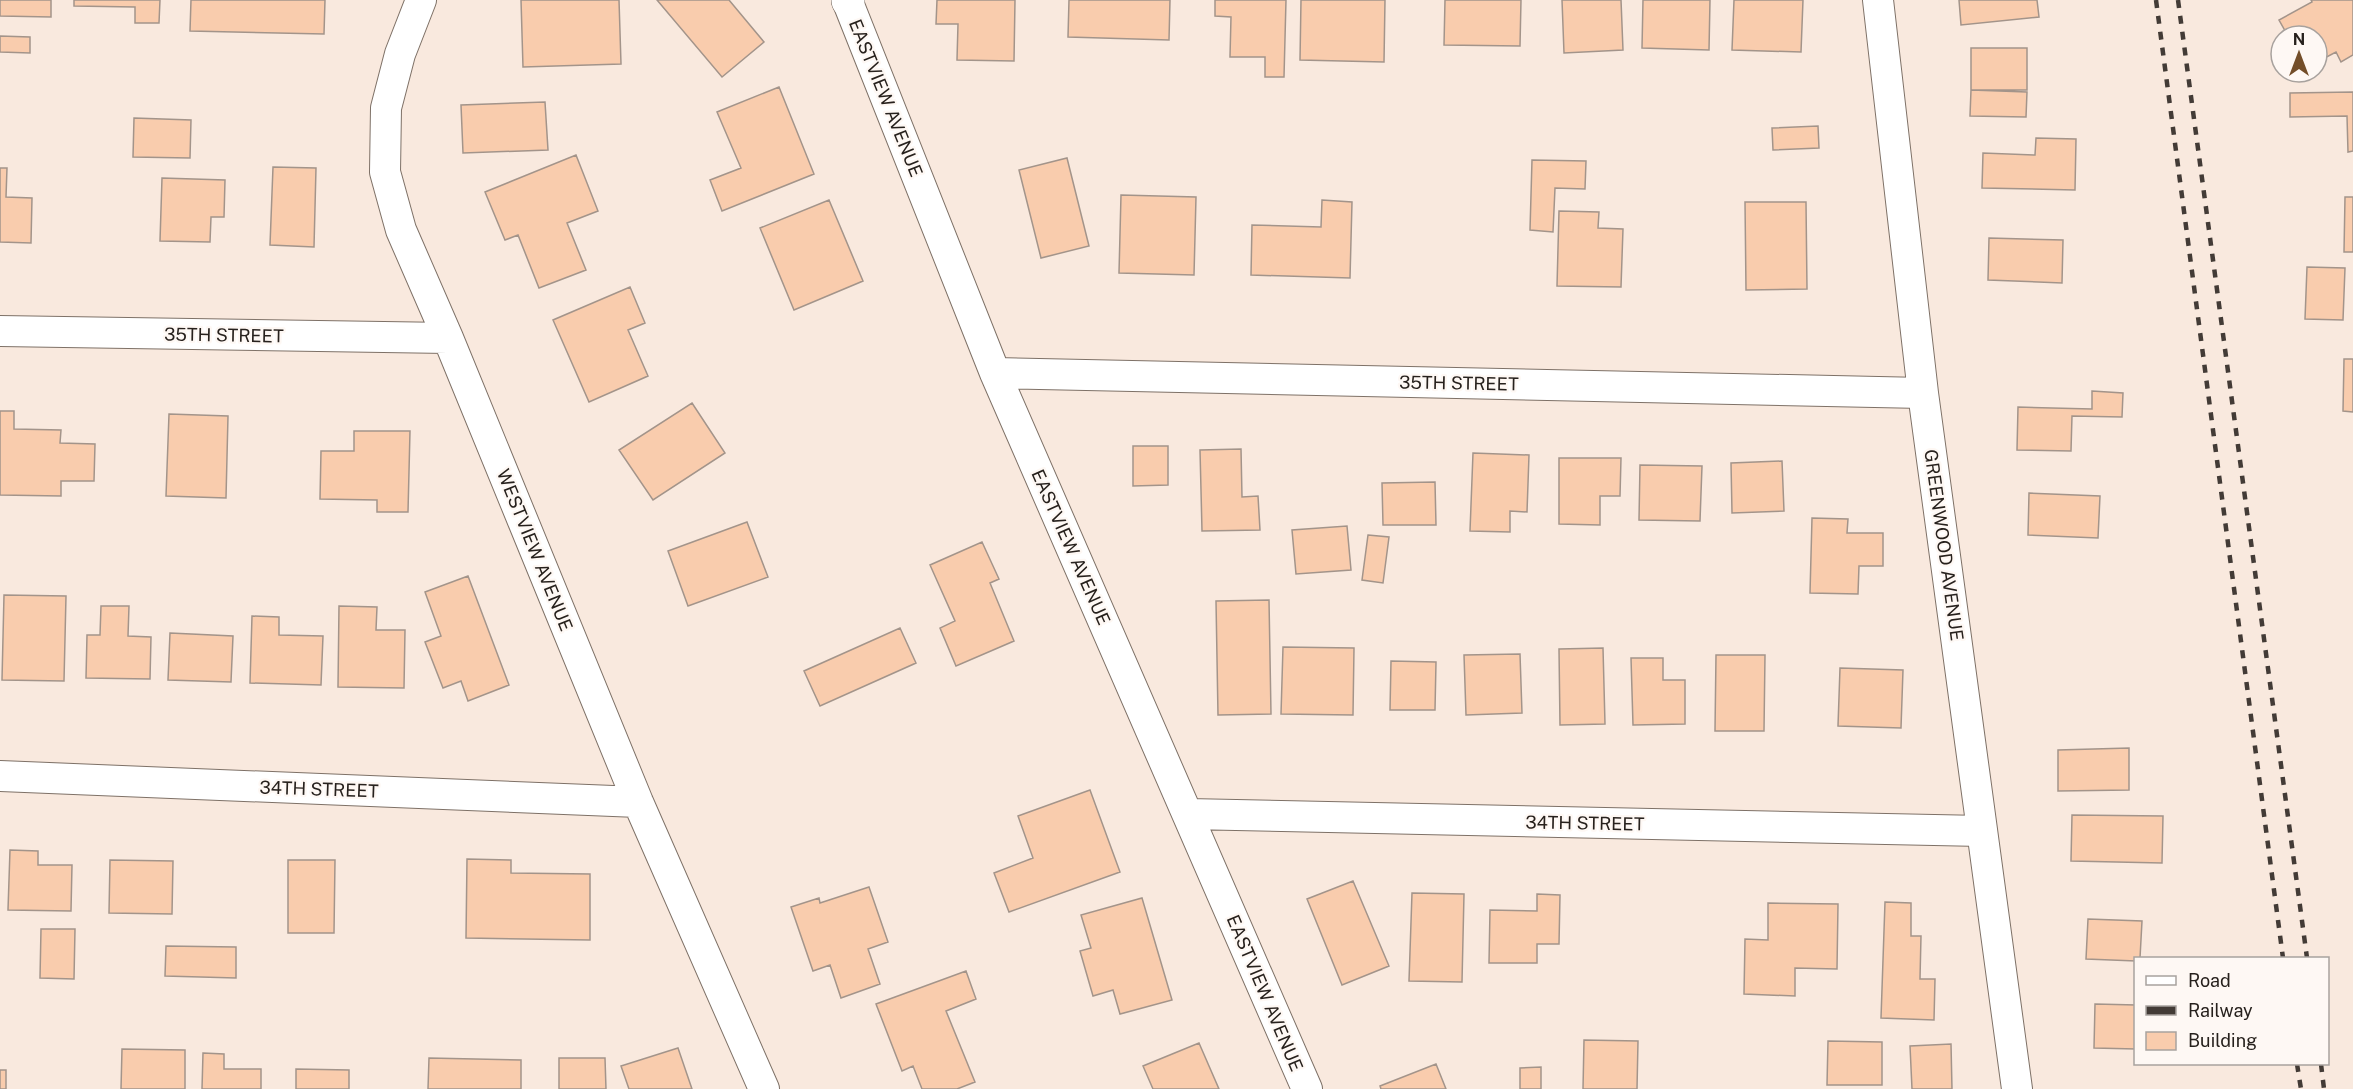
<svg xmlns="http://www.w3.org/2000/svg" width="2353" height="1089" viewBox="0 0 2353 1089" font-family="'Public Sans',sans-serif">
<rect width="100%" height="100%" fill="#f9e9de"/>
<path fill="#f9ccad" stroke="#a3948a" stroke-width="1.5" d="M0 0H51V17L0 16Z
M74 0H160L159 23H135V7L74 6Z
M191 0H325L324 34 190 31Z
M521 0H619L621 64 523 67Z
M657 0H729L764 42 722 77Z
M937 0H1015L1014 61 957 60 958 24H936Z
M1069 0H1170L1169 40 1068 37Z
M1215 0H1286L1284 77H1265V57H1230L1231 17 1215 16Z
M1301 0H1385L1384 62 1300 60Z
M1445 0H1521L1520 46 1444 45Z
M1562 0H1621L1623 50 1564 53Z
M1643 0H1710L1709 50 1642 48Z
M1734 0H1803L1801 52 1732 50Z
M1959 0H2037L2039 17 1961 25Z
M2311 0H2353V55L2341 62 2336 52 2317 62V36H2288L2279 20 2312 2Z
M0 36 30 37V53L0 52Z
M1971 48H2027V90H1971Z
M779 87 814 174 722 211 710 180 741 168 717 112Z
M1971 90 2027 92 2026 117 1970 116Z
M2353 92V151L2348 152 2347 116 2290 117V93Z
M545 102 548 150 463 153 461 105Z
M134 118 191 120 190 158 133 157Z
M1818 126 1819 148 1773 150 1772 128Z
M2036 138 2076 139 2075 190 1982 188 1983 153 2035 155Z
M576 155 598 211 567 223 586 270 539 288 518 235 505 240 485 192Z
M1067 158 1089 246 1041 258 1019 170Z
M1532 160 1586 161 1585 189 1555 188 1553 232 1530 230Z
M273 167 316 168 314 247 270 245Z
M0 168H7L6 197 32 198 31 243 0 242Z
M162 178 225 180 224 217H211L210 242 160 241Z
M1121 195 1196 197 1194 275 1119 273Z
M2345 197H2353V252H2344Z
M829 200 863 281 794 310 760 228Z
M1322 200 1352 202 1350 278 1251 275 1252 225 1321 227Z
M1745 202H1806L1807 289 1746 290Z
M1559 211 1599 212 1598 228 1623 229 1621 287 1557 286Z
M1989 238 2063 240 2062 283 1988 280Z
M2307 267 2345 268 2343 320 2305 319Z
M630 287 645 323 628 330 648 376 589 402 553 320Z
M2344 359H2353V412L2343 411Z
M2092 391 2123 393 2122 417 2072 416 2071 451 2017 450 2018 407 2092 409Z
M692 403 725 453 653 500 619 450Z
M0 411H14V429L61 430 60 443 95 444 94 481H61V496L0 495Z
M169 414 228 416 226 498 166 496Z
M354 431H410L408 512H377V500L320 499 321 451H354Z
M1133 446H1168V485L1133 486Z
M1241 449 1242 497 1258 496 1260 530 1202 531 1200 450Z
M1473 453 1529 455 1527 512 1510 511V532L1470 531Z
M1559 458H1621L1620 496H1600V525L1559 524Z
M1782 461 1784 511 1732 513 1731 463Z
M1640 465 1702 466 1700 521 1639 520Z
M1435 482 1436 525H1383L1382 483Z
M2029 493 2100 496 2098 538 2028 535Z
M1812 518 1848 519 1847 533H1883V566H1859L1858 594 1810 593Z
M747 522 768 577 688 606 668 551Z
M1347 526 1351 570 1296 574 1292 530Z
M1368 535 1389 537 1383 583 1362 580Z
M982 542 999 579 990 583 1014 641 956 666 940 628 955 621 930 565Z
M468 576 509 685 468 701 461 681 443 688 425 642 441 636 425 592Z
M4 595 66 596 64 681 2 680Z
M1269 600 1271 714 1218 715 1216 601Z
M101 606H129L128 636 151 637 150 679 86 678 87 635H100Z
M339 606 377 607 376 630H405L404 688 338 687Z
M252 616 279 617V635L323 636 321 685 250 683Z
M900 628 916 663 820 706 804 671Z
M170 633 233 636 231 682 168 680Z
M1283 647 1354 648 1353 715 1281 714Z
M1603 648 1605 724 1560 725 1559 649Z
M1520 654 1522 713 1466 715 1464 655Z
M1716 655H1765L1764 731H1715Z
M1631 658H1663V680H1685V724L1633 725Z
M1391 661 1436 662 1435 710H1390Z
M1840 668 1903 670 1901 728 1838 726Z
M2129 748V790L2058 791V750Z
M1090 790 1120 872 1009 912 994 873 1033 858 1018 816Z
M2072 815 2163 816 2162 863 2071 861Z
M10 850 38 851V865H72L71 911 8 910Z
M467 859 511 860V873L590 874V940L466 938Z
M110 860 173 861 172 914 109 913Z
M288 860H335L334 933H288Z
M1353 881 1389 966 1342 985 1307 899Z
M869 887 888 942 868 949 880 984 841 998 830 965 813 971 791 907 819 898 820 903Z
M1412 893 1464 894 1462 982 1409 981Z
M1537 894 1560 895 1559 944H1537V963H1489L1490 910 1537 911Z
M1142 898 1172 1000 1120 1014 1113 990 1093 996 1080 951 1091 948 1081 915Z
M1885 902 1911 903V936H1921L1920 979H1935L1934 1020 1881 1018Z
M1768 903 1838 904 1837 969 1795 968V996L1744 994 1745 939 1768 940Z
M2088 919 2142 921 2140 958H2136V961L2086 959Z
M41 929H75L74 979 40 978Z
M166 946 236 947V978L165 976Z
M966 971 976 999 946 1011 975 1082 957 1089H922L913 1066 902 1071 876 1004Z
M2095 1004 2136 1005V1049L2094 1048Z
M1584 1040 1638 1041 1637 1089H1583Z
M1828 1041 1882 1042V1085H1827Z
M1199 1043 1219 1089H1153L1143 1066Z
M1951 1044 1952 1089H1912L1910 1046Z
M678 1048 692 1089H629L621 1066Z
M122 1049 185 1050V1089H121Z
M203 1053 224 1054V1069H261V1089H202Z
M429 1058 521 1060V1089H428Z
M559 1058H605L606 1089H559Z
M1436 1064 1446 1089H1381L1380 1086Z
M1541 1067V1089H1520V1068Z
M296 1069 349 1070V1089H296Z
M0 1070H6V1089H0Z"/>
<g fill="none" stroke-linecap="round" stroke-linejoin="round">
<g stroke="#7e7167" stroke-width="32">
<path id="minor" d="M421 0 400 54 386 108 385 172 401 230 448 338 638 802 764 1089
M847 0 995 373 1307 1089
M1878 0 1923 393 2017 1089
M0 331 448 338
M995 373 1923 393
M0 776 638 802
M1188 814 1982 831"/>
</g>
<g stroke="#7e7167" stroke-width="34">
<path id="tertiary" d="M848 1V0"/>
</g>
<use href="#minor" stroke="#fff" stroke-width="30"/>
<use href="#tertiary" stroke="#fff" stroke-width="33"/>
<path stroke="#433b36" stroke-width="4.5" stroke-dasharray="8 8" stroke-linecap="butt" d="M2156 0 2283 958
M2178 0 2307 958
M2297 1064 2301 1089
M2321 1064 2324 1089"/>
</g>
<g text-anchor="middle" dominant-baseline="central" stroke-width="4.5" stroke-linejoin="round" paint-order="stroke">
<g font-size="18" fill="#27211d" stroke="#fef8f4">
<text transform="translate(886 98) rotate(68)">EASTVIEW AVENUE</text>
<text transform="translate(224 335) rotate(1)">35TH STREET</text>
<text transform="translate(1459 383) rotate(1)">35TH STREET</text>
<text transform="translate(1944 545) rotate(82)">GREENWOOD AVENUE</text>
<text transform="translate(1071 547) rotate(66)">EASTVIEW AVENUE</text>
<text transform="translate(535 550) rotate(68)">WESTVIEW AVENUE</text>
<text transform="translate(319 789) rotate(2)">34TH STREET</text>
<text transform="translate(1585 823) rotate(1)">34TH STREET</text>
<text transform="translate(1265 993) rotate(67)">EASTVIEW AVENUE</text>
</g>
</g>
<rect x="2134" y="957" width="195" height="108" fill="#fef8f4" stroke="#a8a29e" stroke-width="1.5"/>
<rect x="2146" y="976" width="30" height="9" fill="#ffffff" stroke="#a8a29e" stroke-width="1.5"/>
<text x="2188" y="987" font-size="18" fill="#27211d">Road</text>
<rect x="2146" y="1006" width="30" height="9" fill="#433b36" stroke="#a8a29e" stroke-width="1.5"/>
<text x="2188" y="1017" font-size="18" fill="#27211d">Railway</text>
<rect x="2146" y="1032" width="30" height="18" fill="#f9ccad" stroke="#a8a29e" stroke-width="1.5"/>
<text x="2188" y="1047" font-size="18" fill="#27211d">Building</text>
<g transform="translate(2299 54)"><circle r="28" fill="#fef8f4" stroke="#a8a29e" stroke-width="1.5"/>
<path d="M0-4.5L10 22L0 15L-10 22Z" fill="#734e29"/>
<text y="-9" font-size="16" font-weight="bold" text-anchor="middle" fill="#27211d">N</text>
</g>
</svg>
